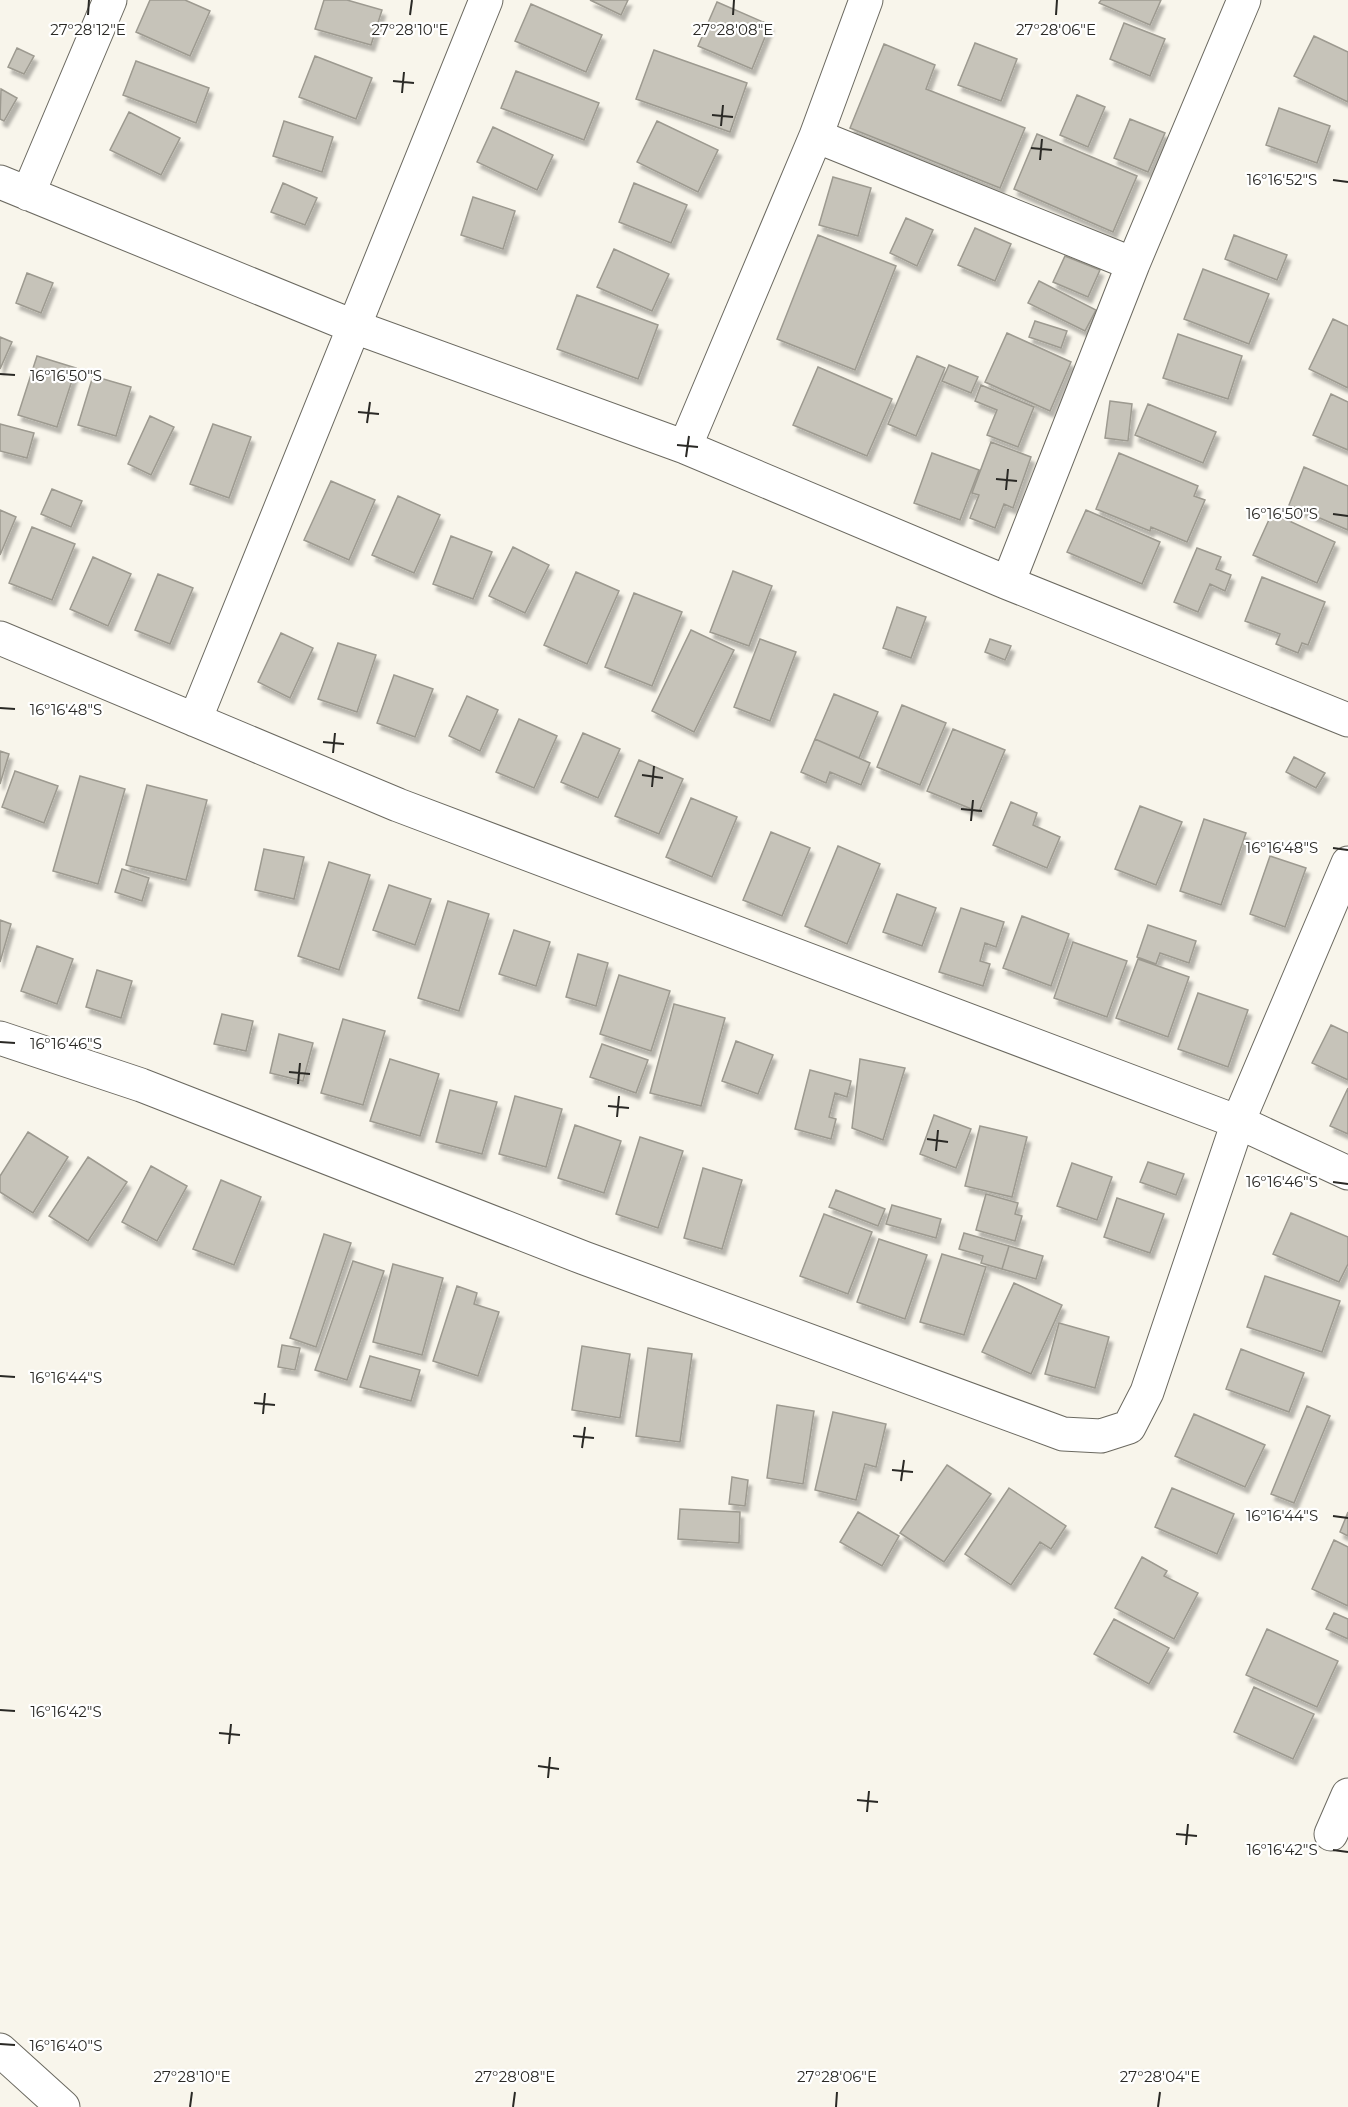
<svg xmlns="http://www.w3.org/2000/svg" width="1348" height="2107" viewBox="0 0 1348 2107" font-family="Montserrat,sans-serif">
<defs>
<filter id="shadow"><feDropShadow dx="3.5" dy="6" stdDeviation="1.5" flood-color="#0004"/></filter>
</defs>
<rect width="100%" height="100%" fill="#f8f5eb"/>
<path fill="#c6c3b9" stroke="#9d9a90" stroke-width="1.5" filter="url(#shadow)" d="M150 0H185L210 11 190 56 136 32Z
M324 0H347L382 10 371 45 315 29Z
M590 0H628L621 15Z
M1101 0H1161L1150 25 1099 3Z
M717 2 770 25 752 69 698 46Z
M531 4 602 35 586 72 515 41Z
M1124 23 1165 39 1150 76 1110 59Z
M1314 36 1348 52V102L1294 76Z
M975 43 1017 59 1001 101 958 85Z
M884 44 935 65 926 89 1025 128 1000 188 850 128Z
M17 48 34 56 24 74 8 67Z
M654 50 747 83 730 132 636 99Z
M315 56 372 78 356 119 299 97Z
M136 61 209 88 196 123 123 95Z
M516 71 599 103 584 140 501 108Z
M1 89 17 98 4 121 0 119Z
M1077 95 1105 107 1088 147 1060 135Z
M1279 108 1330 126 1317 163 1266 145Z
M129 112 180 138 161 175 110 150Z
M1130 119 1165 133 1148 172 1114 158Z
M284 121 333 137 322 172 273 156Z
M657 121 718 150 698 192 637 162Z
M493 127 553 155 537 190 477 162Z
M1037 134 1137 176 1113 232 1014 189Z
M833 177 871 188 858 236 819 225Z
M283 183 317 198 305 225 271 212Z
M634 183 687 205 671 243 619 222Z
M473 197 515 211 503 249 461 235Z
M906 218 933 230 917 266 890 253Z
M975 228 1011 244 995 281 958 265Z
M818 235 896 266 855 370 777 339Z
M1234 235 1287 255 1277 280 1225 259Z
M614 249 669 274 652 311 597 287Z
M1065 256 1100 270 1088 297 1053 282Z
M1203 269 1269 294 1249 344 1184 319Z
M27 273 53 283 41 313 16 303Z
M1039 281 1096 310 1085 331 1028 303Z
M577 295 658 325 638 379 557 349Z
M1333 319 1348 326V388L1309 369Z
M1035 321 1067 331 1061 348 1029 337Z
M1007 333 1071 362 1050 411 985 382Z
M1178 334 1242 356 1228 399 1163 378Z
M0 337 12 342 0 369Z
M37 356 76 368 57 427 18 415Z
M917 356 945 368 916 436 888 424Z
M949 365 978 377 971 393 942 381Z
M818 367 892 399 867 456 793 425Z
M93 376 131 387 116 436 78 425Z
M981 385 1034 407 1018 447 987 435 997 410 975 401Z
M1331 394 1348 402V450L1313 435Z
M1110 401 1132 404 1128 441 1105 438Z
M1148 404 1216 432 1203 463 1135 435Z
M150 416 174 427 151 475 128 464Z
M0 424 34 433 27 458 0 451Z
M213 424 251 437 229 498 190 484Z
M991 442 1031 457 1013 508 1004 504 995 528 970 518 979 495 972 493Z
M932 453 979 470 960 520 914 503Z
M1119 453 1198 486 1194 496 1205 500 1187 542 1151 527 1150 531 1096 509Z
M1304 467 1348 486V530L1289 505Z
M331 481 375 500 349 560 304 540Z
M52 489 82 501 71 527 41 514Z
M398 496 440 515 414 573 372 555Z
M0 510 16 517 0 555Z
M1086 510 1160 542 1142 584 1067 552Z
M1272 513 1335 542 1317 583 1253 555Z
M32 527 75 544 52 600 9 583Z
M451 536 492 552 473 599 433 584Z
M513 547 549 565 525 613 489 596Z
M1197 548 1221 557 1216 569 1231 575 1225 591 1210 584 1198 612 1174 602Z
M93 557 131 574 108 626 70 609Z
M733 571 772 586 749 646 710 632Z
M576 572 619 591 587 664 544 645Z
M158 574 193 588 170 644 135 630Z
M1262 577 1325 602 1308 645 1302 643 1298 653 1276 644 1280 634 1245 621Z
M634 593 682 612 652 686 605 667Z
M897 607 926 617 911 658 883 648Z
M691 630 734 650 694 732 652 711Z
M281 633 313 648 290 698 258 682Z
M760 639 796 652 770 721 734 707Z
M990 639 1011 646 1005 660 985 652Z
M338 643 376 655 357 712 318 699Z
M394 675 433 689 415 737 377 723Z
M834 694 878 712 859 758 815 739Z
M467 696 498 710 480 751 449 736Z
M902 705 946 723 920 785 877 767Z
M519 719 557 736 534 788 496 772Z
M953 729 1005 750 979 812 927 791Z
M583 733 620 749 598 798 561 782Z
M815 739 870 763 861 785 830 772 826 783 801 772Z
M0 751 9 754 0 784Z
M1294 757 1325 773 1316 788 1286 772Z
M639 760 683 779 659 834 615 816Z
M15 771 58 786 44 823 2 807Z
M80 776 125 789 98 884 53 871Z
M147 785 207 800 186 880 126 865Z
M691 798 737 817 712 877 666 857Z
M1011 802 1037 813 1033 825 1060 837 1047 868 993 845Z
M1140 806 1182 822 1156 885 1115 869Z
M1204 819 1246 833 1221 905 1180 891Z
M771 832 810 848 782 916 743 900Z
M838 846 880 864 847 944 805 926Z
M264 849 304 857 294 899 255 890Z
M1270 856 1306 868 1285 927 1250 914Z
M329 862 370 875 339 970 298 956Z
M122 869 149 878 142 901 115 892Z
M389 885 431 899 415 945 373 930Z
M897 894 936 908 922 946 883 932Z
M448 901 489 914 459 1011 418 998Z
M961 908 1004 922 996 947 985 943 980 961 990 964 983 986 939 972Z
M1022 916 1069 934 1051 986 1003 968Z
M0 920 11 924 0 962Z
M1148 925 1196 941 1189 963 1160 953 1156 964 1137 957Z
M514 930 550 942 536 986 499 974Z
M1073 942 1127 961 1107 1017 1054 998Z
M37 946 73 959 57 1004 21 991Z
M578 954 608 963 596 1006 566 997Z
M1138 959 1189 977 1168 1037 1116 1018Z
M97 970 132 981 121 1018 86 1007Z
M619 975 670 991 651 1051 600 1034Z
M1198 993 1248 1010 1228 1067 1178 1049Z
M674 1004 725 1018 701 1106 650 1093Z
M222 1014 253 1021 246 1051 214 1044Z
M343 1019 385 1031 363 1105 321 1093Z
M1331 1025 1348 1033V1080L1312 1063Z
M279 1034 313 1043 303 1081 270 1073Z
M736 1041 773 1055 758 1094 722 1081Z
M602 1044 648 1060 636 1093 590 1077Z
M390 1059 439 1074 420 1136 370 1121Z
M860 1059 905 1068 883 1140 852 1128Z
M810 1070 851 1081 847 1097 835 1093 829 1117 836 1119 831 1139 795 1129Z
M1348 1088V1134L1330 1126Z
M450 1090 497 1102 482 1154 436 1142Z
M515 1096 562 1109 546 1167 499 1154Z
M934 1115 971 1129 956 1168 920 1154Z
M575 1125 621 1141 604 1193 558 1178Z
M980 1126 1027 1137 1012 1197 965 1186Z
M28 1132 68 1157 33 1213 0 1192V1176Z
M640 1137 683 1151 658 1228 616 1214Z
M88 1157 127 1182 88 1241 49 1216Z
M1148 1162 1184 1174 1176 1195 1140 1182Z
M1072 1163 1112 1177 1097 1220 1057 1206Z
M151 1166 187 1186 157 1241 122 1222Z
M703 1168 742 1180 722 1249 684 1238Z
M221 1180 261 1197 234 1265 193 1249Z
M836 1190 885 1209 878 1226 829 1207Z
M986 1194 1018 1203 1015 1214 1022 1216 1015 1241 976 1230Z
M1117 1198 1164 1214 1150 1253 1104 1237Z
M892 1205 941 1219 936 1238 886 1224Z
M1291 1213 1348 1237V1264L1339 1282 1273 1254Z
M824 1214 872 1232 848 1294 800 1276Z
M964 1233 1009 1246 1002 1269 981 1263 983 1256 959 1249Z
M324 1234 351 1243 316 1347 290 1338Z
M879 1239 927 1255 905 1319 857 1302Z
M1009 1246 1043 1256 1036 1279 1002 1269Z
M942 1254 986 1267 964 1335 920 1322Z
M353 1261 384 1271 347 1380 315 1370Z
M393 1264 443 1278 422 1355 373 1342Z
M1265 1276 1340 1301 1322 1352 1247 1327Z
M1014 1283 1062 1305 1031 1374 982 1352Z
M457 1286 477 1293 474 1304 499 1312 478 1376 433 1361Z
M1059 1323 1109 1337 1095 1388 1045 1374Z
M282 1345 300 1348 295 1370 278 1367Z
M582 1346 630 1354 620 1418 572 1410Z
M648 1348 692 1354 680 1442 636 1436Z
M1241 1349 1304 1373 1289 1412 1226 1389Z
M370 1356 420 1370 411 1401 360 1387Z
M777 1405 814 1411 803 1484 767 1478Z
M1307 1406 1330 1416 1294 1503 1271 1494Z
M833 1412 886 1424 876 1467 865 1464 856 1500 815 1490Z
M1194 1414 1265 1445 1245 1487 1175 1456Z
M947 1465 991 1494 944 1562 900 1533Z
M732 1477 748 1480 745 1506 729 1504Z
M1009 1488 1066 1526 1051 1549 1040 1542 1011 1585 965 1554Z
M1172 1488 1234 1514 1217 1554 1155 1527Z
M680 1509 740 1512 739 1543 678 1539Z
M858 1512 899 1536 882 1566 840 1542Z
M1348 1512V1536L1340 1532Z
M1334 1540 1348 1547V1606L1312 1589Z
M1142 1557 1167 1571 1164 1576 1198 1593 1174 1639 1115 1608Z
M1334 1613 1348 1619V1639L1326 1629Z
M1114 1619 1169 1648 1149 1684 1094 1654Z
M1267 1629 1338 1661 1317 1707 1246 1675Z
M1254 1687 1314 1714 1293 1759 1234 1732Z"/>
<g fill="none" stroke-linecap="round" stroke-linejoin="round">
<g stroke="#6b6960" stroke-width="35">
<path id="street" d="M816 136 1133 264
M0 182 355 327 685 447 1008 583 1348 720
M28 194 110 0
M685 447 816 136 866 0
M1008 583 1133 264 1244 0
M0 638 398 805 1238 1122 1348 1173
M195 720 486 0
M0 1038 141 1085 584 1258 1063 1434 1101 1436 1129 1427 1147 1392 1238 1122 1348 863
M1331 1834 1348 1795
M0 2050 63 2107"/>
</g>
<use href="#street" stroke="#fff" stroke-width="33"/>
</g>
<path fill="none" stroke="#2a2925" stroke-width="2" d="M88 15 89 0M410 15 412 0M733 15 734 0M1056 15 1057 0M393 81 414 83M402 93 404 72M712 115 733 117M721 126 723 105M1031 148 1052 150M1040 160 1042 139M1333 180 1348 182M0 374 15 375M358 412 379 414M367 423 370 402M677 445 698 447M686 457 689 436M996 479 1017 481M1006 490 1008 469M1333 514 1348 516M0 708 15 709M323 742 344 744M333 753 335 733M642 775 663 778M652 787 654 766M961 809 982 811M971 821 973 800M1333 848 1348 850M0 1042 15 1043M289 1072 310 1074M298 1084 300 1063M608 1106 629 1108M617 1117 619 1096M927 1139 948 1142M936 1151 938 1130M1333 1182 1348 1184M0 1376 15 1377M254 1403 275 1405M263 1414 265 1393M573 1436 594 1438M582 1448 585 1427M892 1470 913 1472M901 1481 904 1460M1333 1516 1348 1518M0 1710 15 1711M219 1733 240 1735M229 1744 231 1724M538 1766 559 1769M548 1778 550 1757M857 1800 878 1802M867 1812 869 1791M1176 1834 1197 1836M1186 1845 1188 1824M1333 1850 1348 1852M0 2044 15 2045M190 2107 192 2092M513 2107 515 2092M836 2107 837 2092M1158 2107 1160 2092"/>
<g font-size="15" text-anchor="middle" fill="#2a2925" stroke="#fff" stroke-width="4.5" stroke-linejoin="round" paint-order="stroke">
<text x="88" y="35">27°28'12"E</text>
<text x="410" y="35">27°28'10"E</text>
<text x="733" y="35">27°28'08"E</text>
<text x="1056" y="35">27°28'06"E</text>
<text x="1282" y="185">16°16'52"S</text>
<text x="66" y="381">16°16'50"S</text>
<text x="1282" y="519">16°16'50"S</text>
<text x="66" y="715">16°16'48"S</text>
<text x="1282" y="853">16°16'48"S</text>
<text x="66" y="1049">16°16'46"S</text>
<text x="1282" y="1187">16°16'46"S</text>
<text x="66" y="1383">16°16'44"S</text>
<text x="1282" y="1521">16°16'44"S</text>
<text x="66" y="1717">16°16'42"S</text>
<text x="1282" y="1855">16°16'42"S</text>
<text x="66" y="2051">16°16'40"S</text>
<text x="192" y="2082">27°28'10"E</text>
<text x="515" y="2082">27°28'08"E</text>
<text x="837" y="2082">27°28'06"E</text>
<text x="1160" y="2082">27°28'04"E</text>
</g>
</svg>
